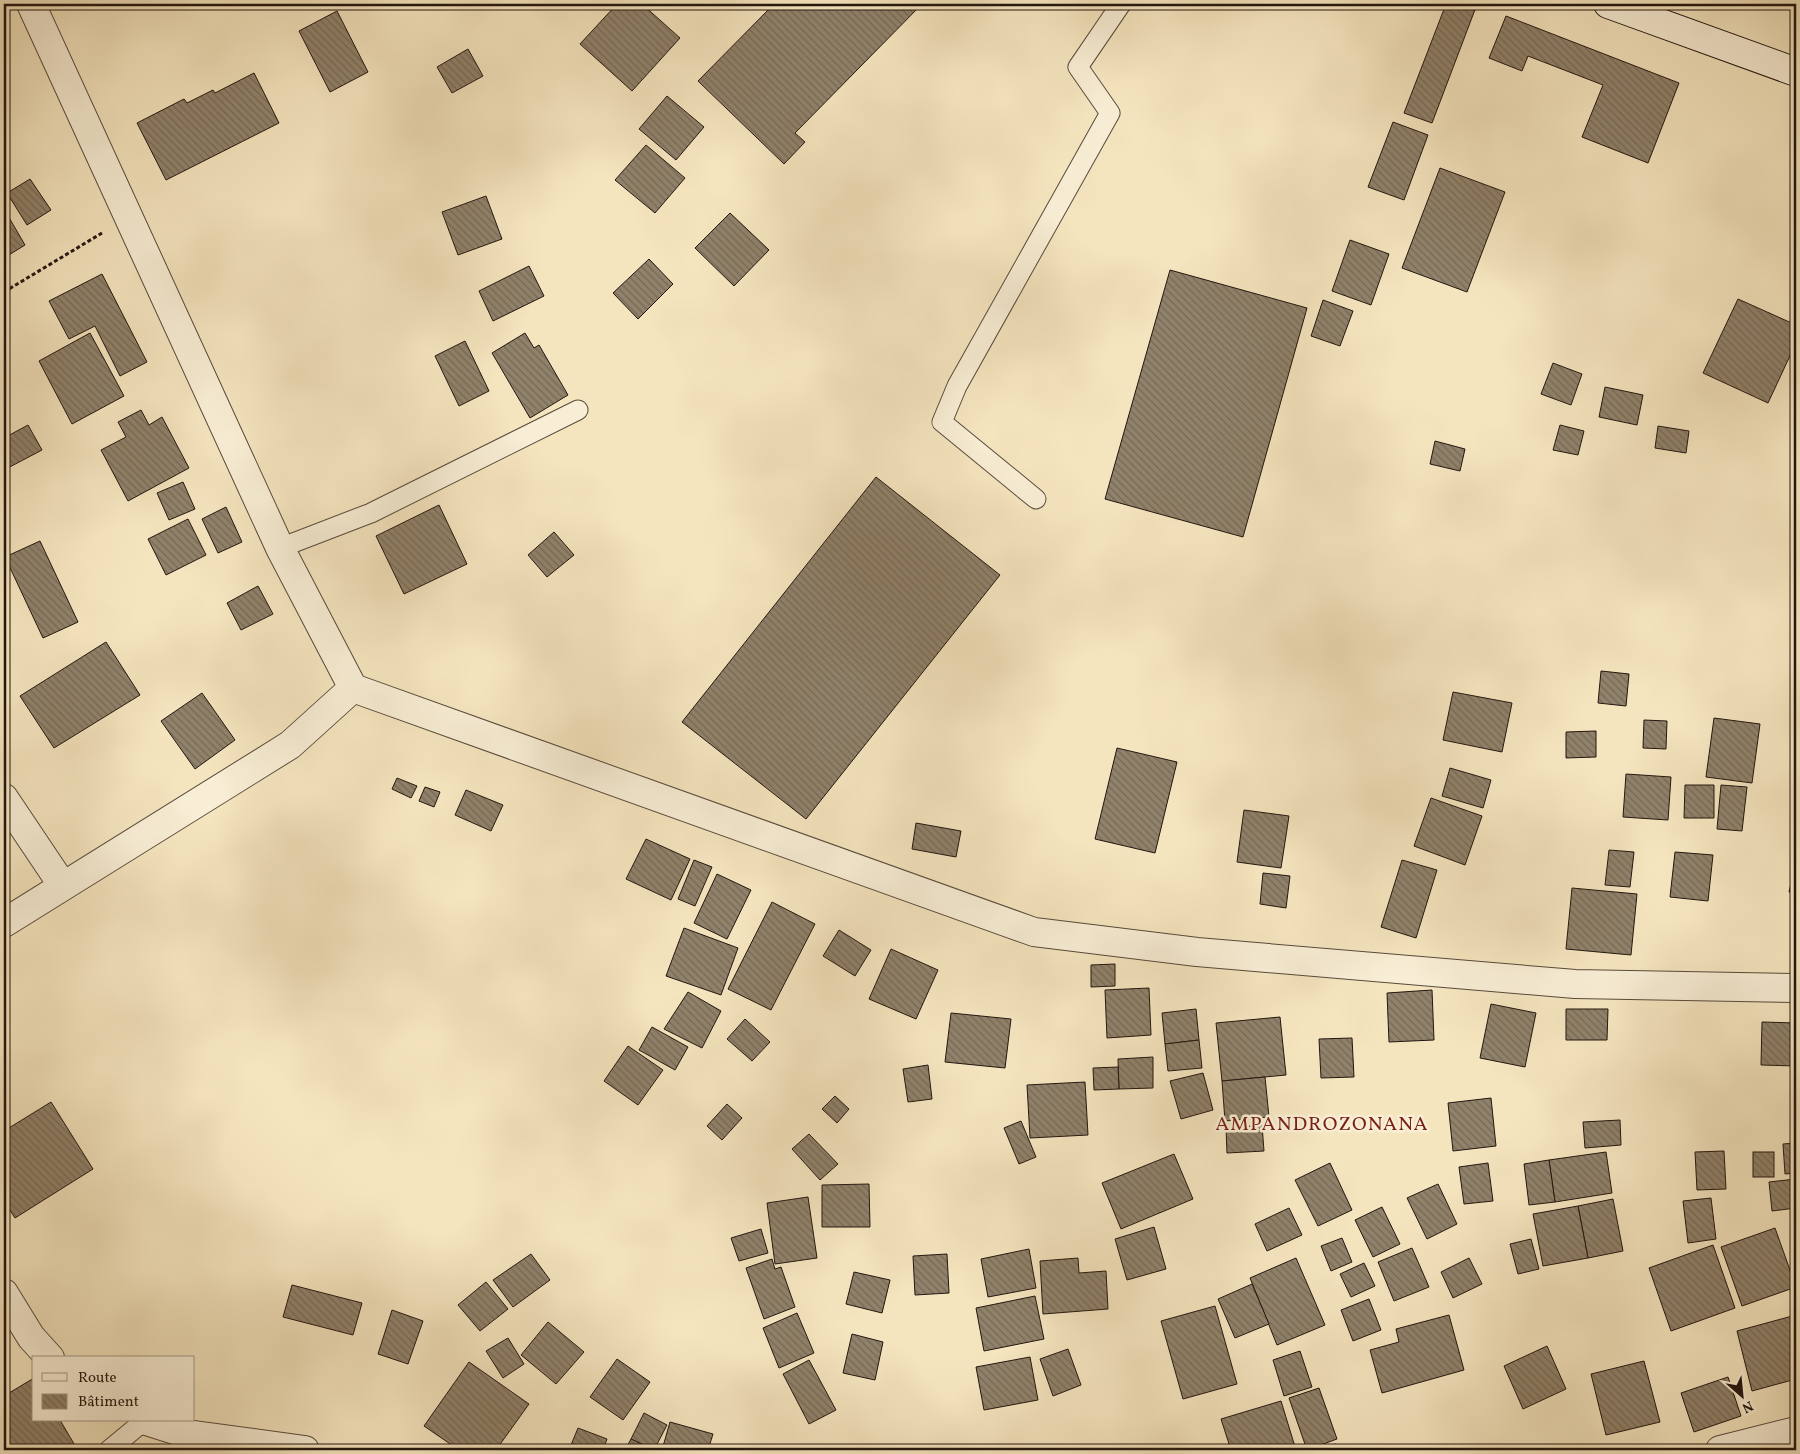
<svg xmlns="http://www.w3.org/2000/svg" width="1800" height="1454" font-family="Vollkorn,serif">
<style>
.building{fill:url(#building-back-hatch);stroke:#22160f}
.lines{fill:none;stroke-linecap:round;stroke-linejoin:round}
.lane-casing{stroke:#574a3b;stroke-width:21}
.street-casing{stroke:#574a3b;stroke-width:30}
.secondary-casing{stroke:#22160f;stroke-width:30}
.path{stroke:#22160f;stroke-width:3;stroke-dasharray:4 2.5;stroke-linecap:butt}
.lane{stroke:#f8eed5;stroke-width:19}
.street{stroke:#f8eed5;stroke-width:28}
.secondary{stroke:#f8eed5;stroke-width:28}
.labels{text-anchor:middle;dominant-baseline:central;stroke-width:5;stroke-linejoin:round;paint-order:stroke}
.neighbourhood-label{font-size:20px;letter-spacing:1px;fill:#7a1f14;stroke:#f8eed5}
</style>
<defs>
<pattern id="building-back-hatch" width="6" height="6" patternUnits="userSpaceOnUse" patternTransform="scale(1.25)"><rect width="6" height="6" fill="#90826b"/><path d="M-1 5l2 2M0 0l6 6M5-1l2 2" fill="none" stroke="#756956"/></pattern>
</defs>
<rect width="100%" height="100%" fill="#f5e5bf"/>
<filter id="stains"><feTurbulence type="fractalNoise" baseFrequency=".004" numOctaves="4"/><feColorMatrix values="0 0 0 0 .2 0 0 0 0 .09 0 0 0 0 .02 0 0 0 .5 -.17"/></filter>
<radialGradient id="worn" r=".72"><stop offset=".6" stop-color="#630" stop-opacity="0"/><stop offset="1" stop-color="#630" stop-opacity=".3"/></radialGradient>
<!-- building -->
<g class="building">
<polygon points="617,4 642,4 680,38 632,91 580,44"/>
<polygon points="774,4 922,4 795,133 805,142 784,164 698,81"/>
<polygon points="1446,4 1468,4 1476,7 1432,123 1404,113"/>
<polygon points="337,11 368,72 330,92 299,31"/>
<polygon points="1506,16 1679,83 1648,163 1582,137 1603,85 1528,56 1522,71 1489,58"/>
<polygon points="468,49 483,76 452,93 437,67"/>
<polygon points="254,73 279,123 166,180 137,123 184,99 187,103 213,90 215,93"/>
<polygon points="667,96 704,127 676,160 639,129"/>
<polygon points="1393,122 1428,135 1404,200 1368,187"/>
<polygon points="646,145 685,178 655,213 615,180"/>
<polygon points="1440,168 1505,192 1467,292 1402,268"/>
<polygon points="30,179 51,210 27,225 7,193"/>
<polygon points="486,196 502,239 458,255 442,212"/>
<polygon points="4,209 25,245 4,258"/>
<polygon points="730,213 769,250 734,286 695,248"/>
<polygon points="1350,240 1389,254 1371,305 1332,291"/>
<polygon points="649,259 673,284 638,319 613,293"/>
<polygon points="529,266 544,296 493,321 479,291"/>
<polygon points="1170,270 1307,308 1243,537 1105,499"/>
<polygon points="102,274 147,362 120,376 95,326 69,339 49,301"/>
<polygon points="1738,299 1796,325 1796,343 1768,403 1703,373"/>
<polygon points="1323,300 1353,311 1340,346 1311,336"/>
<polygon points="90,333 124,396 72,424 39,361"/>
<polygon points="525,333 534,348 539,345 568,395 530,418 492,353"/>
<polygon points="465,341 489,391 459,406 435,356"/>
<polygon points="1553,363 1582,374 1571,405 1541,394"/>
<polygon points="1605,387 1643,395 1637,425 1599,417"/>
<polygon points="141,410 149,425 162,417 189,468 128,501 101,450 126,437 118,422"/>
<polygon points="28,425 42,450 4,470 4,438"/>
<polygon points="1560,425 1584,431 1578,455 1553,450"/>
<polygon points="1658,426 1689,431 1686,453 1655,448"/>
<polygon points="1435,441 1465,449 1460,471 1430,464"/>
<polygon points="876,477 1000,575 806,819 682,722"/>
<polygon points="183,482 195,509 169,520 157,493"/>
<polygon points="439,505 467,564 404,594 376,536"/>
<polygon points="226,507 242,542 218,553 202,519"/>
<polygon points="188,519 206,555 166,575 148,539"/>
<polygon points="554,532 574,555 547,577 528,555"/>
<polygon points="40,541 78,622 43,638 5,557"/>
<polygon points="258,586 273,614 241,630 227,603"/>
<polygon points="106,642 140,695 54,748 20,696"/>
<polygon points="1601,671 1629,674 1626,706 1598,703"/>
<polygon points="1453,692 1512,703 1502,752 1443,740"/>
<polygon points="202,693 235,740 195,769 161,721"/>
<polygon points="1714,718 1760,724 1752,783 1706,777"/>
<polygon points="1644,720 1667,721 1666,749 1643,748"/>
<polygon points="1596,731 1596,757 1566,758 1566,732"/>
<polygon points="1117,748 1177,762 1155,853 1095,839"/>
<polygon points="1450,768 1491,780 1483,808 1442,796"/>
<polygon points="1626,774 1671,777 1668,820 1623,817"/>
<polygon points="397,778 417,786 411,798 392,789"/>
<polygon points="1685,785 1714,785 1714,818 1684,818"/>
<polygon points="1721,785 1747,787 1742,831 1717,829"/>
<polygon points="425,787 440,792 434,807 419,801"/>
<polygon points="466,790 503,805 491,831 455,815"/>
<polygon points="1431,798 1482,816 1465,865 1414,846"/>
<polygon points="1244,810 1289,816 1281,868 1237,862"/>
<polygon points="916,823 961,831 956,857 912,849"/>
<polygon points="646,839 690,859 671,900 626,879"/>
<polygon points="1609,850 1634,852 1630,887 1605,885"/>
<polygon points="1675,852 1713,855 1708,901 1670,897"/>
<polygon points="694,860 712,867 695,906 678,899"/>
<polygon points="1402,860 1437,870 1416,938 1381,927"/>
<polygon points="1796,861 1796,894 1789,892"/>
<polygon points="1263,873 1290,876 1286,908 1260,904"/>
<polygon points="717,874 751,890 727,939 694,923"/>
<polygon points="1572,888 1637,894 1631,955 1566,949"/>
<polygon points="772,902 815,924 771,1010 728,989"/>
<polygon points="684,928 738,948 721,995 666,976"/>
<polygon points="839,930 871,950 855,976 823,956"/>
<polygon points="891,949 938,970 916,1019 869,999"/>
<polygon points="1115,964 1115,986 1091,987 1091,965"/>
<polygon points="1149,988 1151,1035 1107,1038 1105,990"/>
<polygon points="1432,990 1434,1040 1389,1042 1387,993"/>
<polygon points="688,992 721,1011 702,1048 664,1029"/>
<polygon points="1491,1004 1536,1013 1525,1067 1480,1058"/>
<polygon points="1196,1009 1199,1040 1165,1044 1162,1013"/>
<polygon points="1566,1009 1608,1009 1607,1040 1566,1040"/>
<polygon points="951,1013 1011,1019 1005,1068 945,1062"/>
<polygon points="1280,1017 1286,1075 1222,1081 1216,1023"/>
<polygon points="745,1019 770,1042 752,1061 727,1039"/>
<polygon points="1762,1022 1796,1023 1796,1066 1761,1065"/>
<polygon points="652,1027 688,1047 675,1070 639,1050"/>
<polygon points="1352,1038 1354,1077 1321,1078 1319,1039"/>
<polygon points="1199,1040 1202,1068 1168,1071 1165,1044"/>
<polygon points="628,1046 663,1070 638,1105 604,1081"/>
<polygon points="1153,1057 1153,1088 1119,1089 1118,1059"/>
<polygon points="928,1065 932,1099 908,1102 903,1069"/>
<polygon points="1118,1067 1119,1089 1094,1090 1093,1068"/>
<polygon points="1203,1073 1213,1110 1181,1119 1170,1081"/>
<polygon points="1265,1077 1269,1117 1225,1121 1222,1081"/>
<polygon points="1085,1082 1088,1135 1030,1138 1027,1085"/>
<polygon points="835,1096 849,1109 837,1123 822,1109"/>
<polygon points="1491,1098 1496,1146 1453,1151 1448,1103"/>
<polygon points="51,1102 93,1169 15,1218 4,1201 4,1131"/>
<polygon points="727,1104 742,1118 722,1140 707,1126"/>
<polygon points="1620,1120 1621,1145 1585,1148 1583,1122"/>
<polygon points="1021,1121 1036,1157 1019,1164 1004,1128"/>
<polygon points="1262,1125 1264,1151 1227,1153 1226,1128"/>
<polygon points="809,1134 838,1164 820,1180 792,1149"/>
<polygon points="1796,1143 1796,1173 1785,1174 1783,1144"/>
<polygon points="1724,1151 1726,1189 1697,1190 1695,1152"/>
<polygon points="1606,1152 1612,1193 1555,1202 1549,1160"/>
<rect x="1753" y="1152" width="21" height="25"/>
<polygon points="1174,1154 1193,1199 1121,1229 1102,1183"/>
<polygon points="1549,1160 1555,1202 1529,1205 1524,1164"/>
<polygon points="1330,1163 1352,1210 1318,1226 1295,1180"/>
<polygon points="1488,1163 1493,1201 1464,1204 1459,1167"/>
<polygon points="1796,1179 1796,1208 1772,1211 1769,1182"/>
<polygon points="869,1184 870,1227 822,1227 822,1185"/>
<polygon points="1438,1184 1457,1224 1427,1239 1407,1198"/>
<polygon points="808,1197 817,1258 775,1264 767,1203"/>
<polygon points="1711,1198 1716,1239 1688,1243 1683,1201"/>
<polygon points="1613,1199 1623,1251 1588,1258 1578,1206"/>
<polygon points="1578,1206 1588,1258 1543,1266 1533,1214"/>
<polygon points="1382,1207 1400,1244 1373,1257 1355,1220"/>
<polygon points="1289,1208 1302,1235 1267,1251 1255,1224"/>
<polygon points="1154,1227 1166,1269 1127,1280 1115,1239"/>
<polygon points="1775,1228 1796,1287 1742,1306 1721,1247"/>
<polygon points="761,1229 768,1253 739,1261 731,1238"/>
<polygon points="1796,1232 1796,1265 1792,1233"/>
<polygon points="1342,1238 1352,1262 1331,1271 1321,1246"/>
<polygon points="1531,1239 1539,1269 1518,1274 1510,1244"/>
<polygon points="1713,1245 1735,1308 1671,1331 1649,1268"/>
<polygon points="1412,1248 1429,1287 1394,1301 1378,1262"/>
<polygon points="1029,1249 1036,1288 988,1297 981,1259"/>
<polygon points="531,1254 550,1280 513,1307 493,1280"/>
<polygon points="947,1254 949,1293 915,1295 913,1256"/>
<polygon points="1078,1258 1079,1273 1106,1271 1108,1309 1043,1314 1040,1261"/>
<polygon points="1296,1258 1325,1325 1277,1345 1250,1278"/>
<polygon points="1469,1258 1482,1284 1453,1298 1441,1272"/>
<polygon points="772,1259 775,1269 781,1267 795,1307 764,1319 746,1268"/>
<polygon points="1364,1263 1375,1286 1351,1297 1340,1274"/>
<polygon points="854,1272 890,1280 882,1313 846,1304"/>
<polygon points="486,1282 508,1309 480,1331 458,1305"/>
<polygon points="1252,1284 1269,1324 1235,1338 1218,1299"/>
<polygon points="292,1285 362,1303 353,1335 283,1317"/>
<polygon points="1035,1296 1044,1339 984,1351 976,1308"/>
<polygon points="1369,1299 1381,1330 1353,1341 1341,1310"/>
<polygon points="1215,1306 1237,1384 1183,1399 1161,1321"/>
<polygon points="392,1310 423,1321 408,1364 378,1354"/>
<polygon points="797,1313 814,1353 779,1368 763,1328"/>
<polygon points="1449,1315 1464,1370 1382,1393 1370,1350 1399,1342 1396,1329"/>
<polygon points="1796,1315 1796,1379 1752,1391 1737,1331"/>
<polygon points="548,1322 584,1352 556,1384 521,1355"/>
<polygon points="852,1334 883,1342 875,1380 843,1373"/>
<polygon points="508,1338 524,1364 503,1378 486,1351"/>
<polygon points="1547,1346 1566,1389 1523,1409 1504,1366"/>
<polygon points="1068,1349 1081,1385 1053,1396 1040,1359"/>
<polygon points="1300,1351 1312,1387 1284,1396 1273,1360"/>
<polygon points="1030,1357 1038,1400 984,1410 976,1367"/>
<polygon points="617,1359 650,1382 623,1420 590,1397"/>
<polygon points="809,1360 836,1410 809,1424 783,1374"/>
<polygon points="1644,1361 1660,1422 1606,1435 1591,1374"/>
<polygon points="469,1362 529,1404 496,1450 459,1450 424,1426"/>
<polygon points="1728,1377 1741,1416 1694,1432 1681,1393"/>
<polygon points="34,1378 34,1420 60,1420 77,1449 74,1450 4,1450 4,1396"/>
<polygon points="1319,1388 1337,1439 1307,1450 1289,1398"/>
<polygon points="1281,1401 1296,1450 1231,1450 1221,1419"/>
<polygon points="644,1413 667,1425 654,1450 631,1439"/>
<polygon points="670,1422 713,1434 708,1450 662,1450"/>
<polygon points="578,1428 607,1439 603,1450 569,1450"/>
<polygon points="631,1439 654,1450 625,1450"/>
<polygon points="1336,1444 1338,1450 1308,1450"/>
</g>
<g class="lines">
<!-- lane casing -->
<g class="lane-casing">
<g id="lane">
<polyline points="1036,499 942,422 957,386 1110,113 1078,67 1121,4"/>
<polyline points="280,548 371,513 578,410"/>
<polyline points="109,1450 144,1421"/>
</g>
</g>
<!-- street casing -->
<g class="street-casing">
<g id="street">
<polyline points="31,4 280,548 353,688 1034,932 1197,952 1575,984 1796,988"/>
<polyline points="4,798 63,886"/>
<polyline points="4,923 290,745 353,688"/>
<polyline points="4,1293 31,1337 50,1358"/>
<polyline points="143,1420 187,1434 305,1450"/>
<polyline points="1720,1450 1796,1431"/>
</g>
</g>
<!-- secondary casing -->
<g class="secondary-casing">
<polyline id="secondary" points="1608,4 1796,72"/>
</g>
<!-- path -->
<polyline class="path" points="4,292 102,233"/>
<!-- lane -->
<use href="#lane" class="lane"/>
<!-- street -->
<use href="#street" class="street"/>
<!-- secondary -->
<use href="#secondary" class="secondary"/>
</g>
<g class="labels">
<!-- neighbourhood labels -->
<g class="neighbourhood-label">
<text x="1322" y="1125">AMPANDROZONANA</text>
</g>
</g>
<!-- margin -->
<rect width="1800" height="1454" fill="none" stroke="#f5e5bf" stroke-width="20"/>
<rect x="5" y="5" width="1790" height="1444" fill="none" stroke="#22160f" stroke-width="2.5"/>
<rect x="10" y="10" width="1780" height="1434" fill="none" stroke="#22160f"/>
<!-- legend -->
<rect x="32" y="1356" width="162" height="65" fill="#f8eed5" stroke="#a29886"/>
<rect x="42" y="1373" width="25" height="8" fill="#f8eed5" stroke="#a29886"/>
<text x="78" y="1382" font-size="15" fill="#22160f">Route</text>
<rect x="42" y="1394" width="25" height="15" fill="url(#building-back-hatch)" stroke="#a29886"/>
<text x="78" y="1406" font-size="15" fill="#22160f">Bâtiment</text>
<!-- north arrow -->
<g transform="translate(1742 1396) rotate(153)" stroke="#f8eed5" stroke-width="4" paint-order="stroke">
<path d="M0-4L9 19L0 12L-9 19Z" fill="#22160f"/>
<text y="-8" font-size="14" font-weight="bold" text-anchor="middle" fill="#22160f">N</text>
</g>
<rect width="100%" height="100%" filter="url(#stains)"/>
<rect width="100%" height="100%" fill="url(#worn)"/>
</svg>
